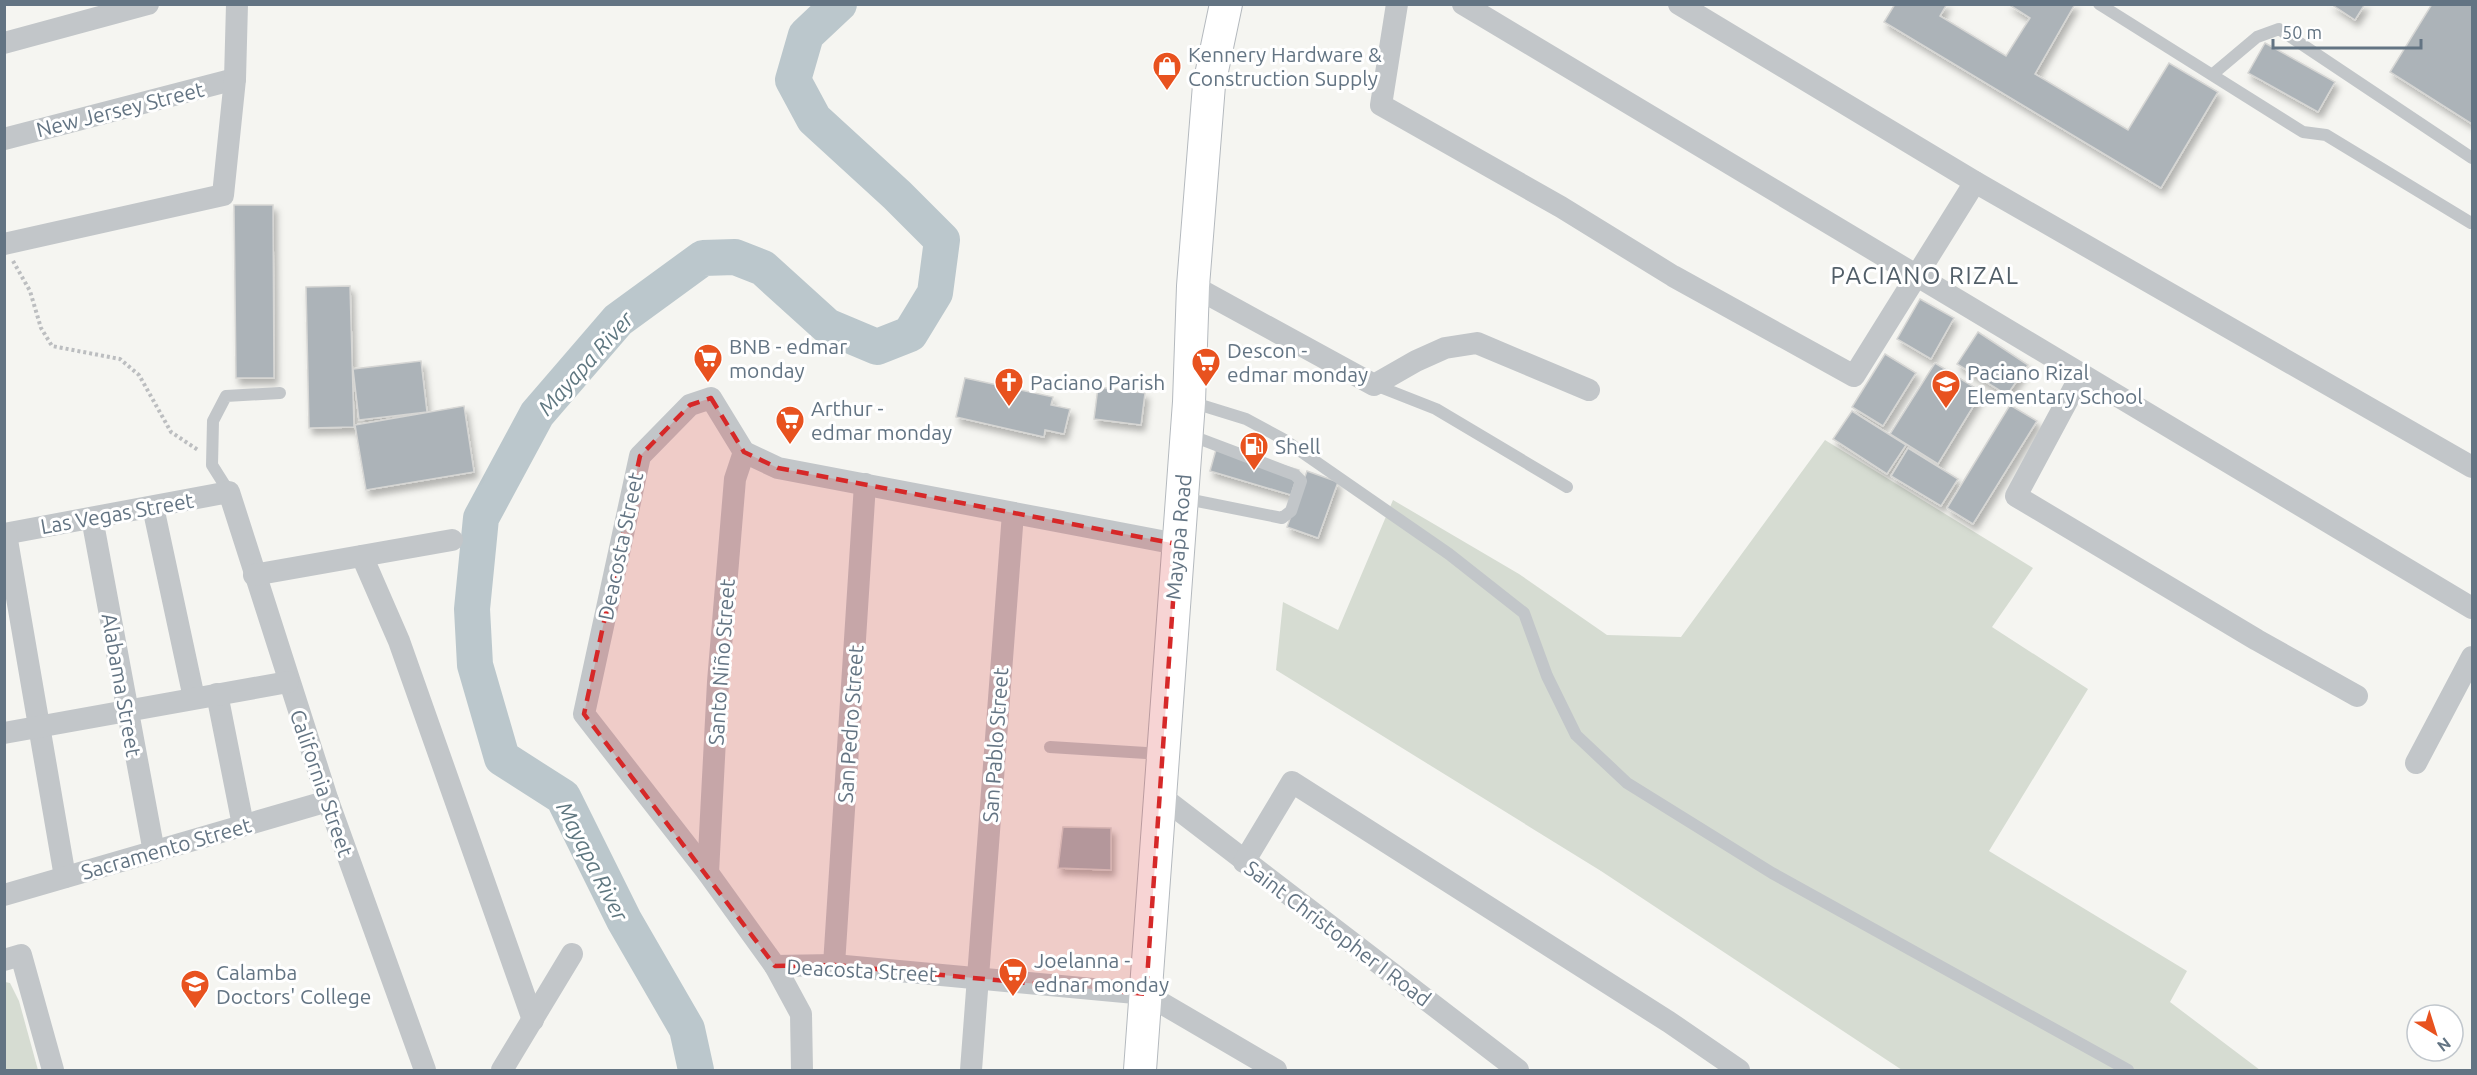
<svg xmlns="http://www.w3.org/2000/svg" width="2477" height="1075" font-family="Ubuntu,sans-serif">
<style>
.green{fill:#d6dcd2}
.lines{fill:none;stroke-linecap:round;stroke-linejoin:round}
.river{stroke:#bbc7cc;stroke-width:36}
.building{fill:#acb3b8;stroke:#d6d6d4;stroke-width:1.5;filter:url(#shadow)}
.secondary-casing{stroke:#b4b9be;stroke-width:34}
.path{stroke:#bcbec0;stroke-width:4;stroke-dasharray:3 3;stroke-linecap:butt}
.service{stroke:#c2c6c9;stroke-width:12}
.minor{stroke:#c2c6c9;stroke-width:22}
.secondary{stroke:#fff;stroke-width:32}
.marked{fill:#d62828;fill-opacity:0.2;stroke:#d62828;stroke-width:4.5;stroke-dasharray:12 8;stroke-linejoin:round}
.labels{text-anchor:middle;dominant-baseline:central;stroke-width:6;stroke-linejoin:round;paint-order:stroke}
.poi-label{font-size:21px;fill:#637483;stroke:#fff;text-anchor:start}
.street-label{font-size:21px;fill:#637483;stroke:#fff}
.water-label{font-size:22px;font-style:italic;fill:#5f7780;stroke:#fff}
.quarter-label{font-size:24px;letter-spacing:1.5px;fill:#515e68;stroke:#fff}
</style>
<defs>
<filter id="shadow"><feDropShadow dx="3.5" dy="6" stdDeviation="3" flood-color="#0004"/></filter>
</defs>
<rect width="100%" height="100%" fill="#f5f5f1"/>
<!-- green -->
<g class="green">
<polygon points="1825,440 2033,568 1992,627 2088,689 1989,851 2187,971 2170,1002 2260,1070 1902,1070 1601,871 1276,670 1283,602 1338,630 1393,500 1519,574 1607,635 1681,637"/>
<polygon points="5,982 10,983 19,1001 38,1070 5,1070"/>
</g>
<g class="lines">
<!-- river -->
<polyline class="river" points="696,1070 687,1029 624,920 563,797 502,758 475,665 472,609 481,518 537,414 618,320 703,258 735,257 763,268 827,326 877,347 910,334 935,293 942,240 897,195 814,119 793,80 806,35 839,4"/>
</g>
<!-- building -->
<g class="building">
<polygon points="1895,4 1947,4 1940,16 2006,56 2030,18 2008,4 2075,4 2035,74 2128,130 2169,63 2218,92 2161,188 1884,22"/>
<polygon points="2331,4 2365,4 2355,20"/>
<polygon points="2432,4 2472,4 2472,124 2390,72"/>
<polygon points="2265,43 2335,82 2318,112 2248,73"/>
<polygon points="234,205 273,205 274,378 236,378"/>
<polygon points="350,286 354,427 309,428 306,287"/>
<polygon points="1920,299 1954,318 1931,359 1897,339"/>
<polygon points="1978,332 2028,365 2007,395 1957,364"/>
<polygon points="1885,354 1916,373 1883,426 1852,407"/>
<polygon points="421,361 427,412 359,420 353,369"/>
<polygon points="1935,363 1982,392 1938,464 1890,434"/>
<polygon points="965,378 1053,397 1051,405 1070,409 1064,434 1045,430 1044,437 956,417"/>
<polygon points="1098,387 1145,393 1141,425 1094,419"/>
<polygon points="2010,405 2037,421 1973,524 1947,508"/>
<polygon points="464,406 474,472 366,490 355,425"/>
<polygon points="1852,411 1906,445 1887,474 1833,439"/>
<polygon points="1217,446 1299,470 1291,495 1210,471"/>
<polygon points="1908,448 1958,479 1941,506 1891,476"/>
<polygon points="1307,471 1338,482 1318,538 1287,527"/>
<polygon points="1063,827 1111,828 1111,870 1058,868"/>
</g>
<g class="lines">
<!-- secondary casing -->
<g class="secondary-casing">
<polyline id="secondary" points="1140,1070 1189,402 1193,286 1209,85 1226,4"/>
</g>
<!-- path -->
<polyline class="path" points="13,261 30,291 41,328 52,346 120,359 139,375 171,432 198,450"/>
<!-- service -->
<g class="service">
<polyline points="2099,4 2303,132 2326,135 2471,223"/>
<polyline points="2213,74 2257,37 2279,29 2472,158"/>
<polyline points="1375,385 1436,409 1567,487"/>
<polyline points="1191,402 1246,419 1283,439 1449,554 1524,613 1547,676 1576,735 1627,783 1772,873 2128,1070"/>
<polyline points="229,492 212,465 213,421 226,396 280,393"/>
<polyline points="1182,498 1282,518 1291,511 1301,481 1295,475 1187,434"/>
<polyline points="1050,747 1162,754"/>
</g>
<!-- minor -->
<g class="minor">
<polyline points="1397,4 1381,105 1561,207 1673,276 1854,376 1975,182"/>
<polyline points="1463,4 2472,608"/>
<polyline points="1679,4 1975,182 2472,467"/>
<polyline points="4,43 148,4"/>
<polyline points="4,139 235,79"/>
<polyline points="4,244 223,195 235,79 237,4"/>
<polyline points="1193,286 1374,385 1416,361 1445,348 1477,343 1589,390"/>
<polyline points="2081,375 2016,496 2257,640 2357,696"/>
<polyline points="153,507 194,698"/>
<polyline points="92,518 154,852"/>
<polyline points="4,534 229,492 328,801 425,1070"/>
<polyline points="6,534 65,877"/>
<polyline points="1177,544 778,468 744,452 711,398 690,405 640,456 584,714 708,873 775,966 834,965 1146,994 1276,1070"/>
<polyline points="362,556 399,641 533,1020"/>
<polyline points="254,575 452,540"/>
<polyline points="217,694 243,825"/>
<polyline points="4,733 288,682"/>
<polyline points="2416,763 2472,657"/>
<polyline points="1158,794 1518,1070"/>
<polyline points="1244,862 1292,782 1669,1022 1739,1070"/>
<polyline points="708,873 718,682 735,479 744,452"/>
<polyline points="4,895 328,801"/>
<polyline points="4,960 21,955 53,1070"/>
<polyline points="834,965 865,484"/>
<polyline points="775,966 801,1014 802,1070"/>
<polyline points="502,1070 572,954"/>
<polyline points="971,1070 1013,513"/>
</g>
<!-- secondary -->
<use href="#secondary" class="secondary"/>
</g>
<!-- marked area -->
<path class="marked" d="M711,398L744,452L778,468L1177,544L1146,994L834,965L775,966L584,714L640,456L690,405Z"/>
<!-- icons -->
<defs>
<g id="shop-pin" transform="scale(1.5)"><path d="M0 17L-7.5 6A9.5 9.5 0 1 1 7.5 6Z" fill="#e8521f" stroke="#fff"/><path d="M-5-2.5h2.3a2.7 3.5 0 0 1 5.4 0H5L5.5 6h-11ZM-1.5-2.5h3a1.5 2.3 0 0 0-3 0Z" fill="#fff"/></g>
<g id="supermarket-pin" transform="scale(1.5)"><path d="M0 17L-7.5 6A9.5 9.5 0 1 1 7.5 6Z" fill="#e8521f" stroke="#fff"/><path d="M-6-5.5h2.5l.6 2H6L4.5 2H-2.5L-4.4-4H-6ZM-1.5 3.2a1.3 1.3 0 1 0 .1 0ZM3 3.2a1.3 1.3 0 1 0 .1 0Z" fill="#fff"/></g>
<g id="church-pin" transform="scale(1.5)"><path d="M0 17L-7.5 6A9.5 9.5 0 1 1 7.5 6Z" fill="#e8521f" stroke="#fff"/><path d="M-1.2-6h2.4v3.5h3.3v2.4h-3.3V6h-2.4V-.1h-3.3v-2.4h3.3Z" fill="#fff"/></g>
<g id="school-pin" transform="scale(1.5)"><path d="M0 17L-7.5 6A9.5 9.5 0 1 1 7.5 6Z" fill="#e8521f" stroke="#fff"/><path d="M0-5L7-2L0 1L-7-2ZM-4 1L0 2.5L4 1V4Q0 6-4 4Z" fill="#fff"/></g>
<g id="fuel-pin" transform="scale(1.5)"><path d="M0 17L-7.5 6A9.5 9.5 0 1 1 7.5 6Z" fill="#e8521f" stroke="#fff"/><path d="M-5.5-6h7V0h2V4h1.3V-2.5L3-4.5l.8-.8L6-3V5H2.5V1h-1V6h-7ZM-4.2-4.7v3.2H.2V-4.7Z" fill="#fff"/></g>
<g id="university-pin" transform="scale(1.5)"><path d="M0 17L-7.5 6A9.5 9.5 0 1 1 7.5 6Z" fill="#e8521f" stroke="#fff"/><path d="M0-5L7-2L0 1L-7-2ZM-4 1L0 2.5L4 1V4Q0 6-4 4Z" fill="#fff"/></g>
</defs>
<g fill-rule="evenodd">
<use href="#shop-pin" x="1167" y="66"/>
<use href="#supermarket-pin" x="708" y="358"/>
<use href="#supermarket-pin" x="1206" y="362"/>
<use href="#church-pin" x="1009" y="382"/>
<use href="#school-pin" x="1946" y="384"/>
<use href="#supermarket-pin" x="790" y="420"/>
<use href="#fuel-pin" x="1254" y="446"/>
<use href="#supermarket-pin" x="1013" y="972"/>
<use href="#university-pin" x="195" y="984"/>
</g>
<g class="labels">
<!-- poi labels -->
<g class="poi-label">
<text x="1188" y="54">Kennery Hardware &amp;<tspan x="1188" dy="24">Construction Supply</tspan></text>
<text x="729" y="346">BNB - edmar<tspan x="729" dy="24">monday</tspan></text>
<text x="1227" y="350">Descon -<tspan x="1227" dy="24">edmar monday</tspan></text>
<text x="1967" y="372">Paciano Rizal<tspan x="1967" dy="24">Elementary School</tspan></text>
<text x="1030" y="382">Paciano Parish</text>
<text x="811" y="408">Arthur -<tspan x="811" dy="24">edmar monday</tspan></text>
<text x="1275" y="446">Shell</text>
<text x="1034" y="960">Joelanna -<tspan x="1034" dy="24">ednar monday</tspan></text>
<text x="216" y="972">Calamba<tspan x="216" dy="24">Doctors' College</tspan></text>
</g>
<!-- street labels -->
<g class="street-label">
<text transform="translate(120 109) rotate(-14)">New Jersey Street</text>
<text transform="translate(117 513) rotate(-10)">Las Vegas Street</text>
<text transform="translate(1178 537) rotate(-85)">Mayapa Road</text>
<text transform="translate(620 546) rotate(-78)">Deacosta Street</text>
<text transform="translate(721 662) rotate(-86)">Santo Niño Street</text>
<text transform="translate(122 685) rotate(80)">Alabama Street</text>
<text transform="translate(850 724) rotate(-86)">San Pedro Street</text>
<text transform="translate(995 745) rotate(-86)">San Pablo Street</text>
<text transform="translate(322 783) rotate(71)">California Street</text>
<text transform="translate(166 848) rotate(-16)">Sacramento Street</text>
<text transform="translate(1338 933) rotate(37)">Saint Christopher I Road</text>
<text transform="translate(862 970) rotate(3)">Deacosta Street</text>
</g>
<!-- water labels -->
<g class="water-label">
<text transform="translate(585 363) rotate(-48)">Mayapa River</text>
<text transform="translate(593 861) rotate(63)">Mayapa River</text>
</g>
<!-- quarter labels -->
<g class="quarter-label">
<text x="1925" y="275">PACIANO RIZAL</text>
</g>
</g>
<!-- border -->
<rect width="2477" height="1075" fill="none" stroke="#637483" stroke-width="12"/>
<!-- north arrow -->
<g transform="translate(2435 1033) rotate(142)"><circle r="28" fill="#ffffff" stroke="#c1c7cd" stroke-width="1.5"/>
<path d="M0-4.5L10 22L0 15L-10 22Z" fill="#e8521f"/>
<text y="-9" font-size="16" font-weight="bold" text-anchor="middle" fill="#637483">N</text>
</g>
<!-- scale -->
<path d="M2273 39v9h148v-9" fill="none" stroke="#637483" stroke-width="3"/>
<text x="2282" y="39" font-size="18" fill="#637483" stroke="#ffffff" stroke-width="4.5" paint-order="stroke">50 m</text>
</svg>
